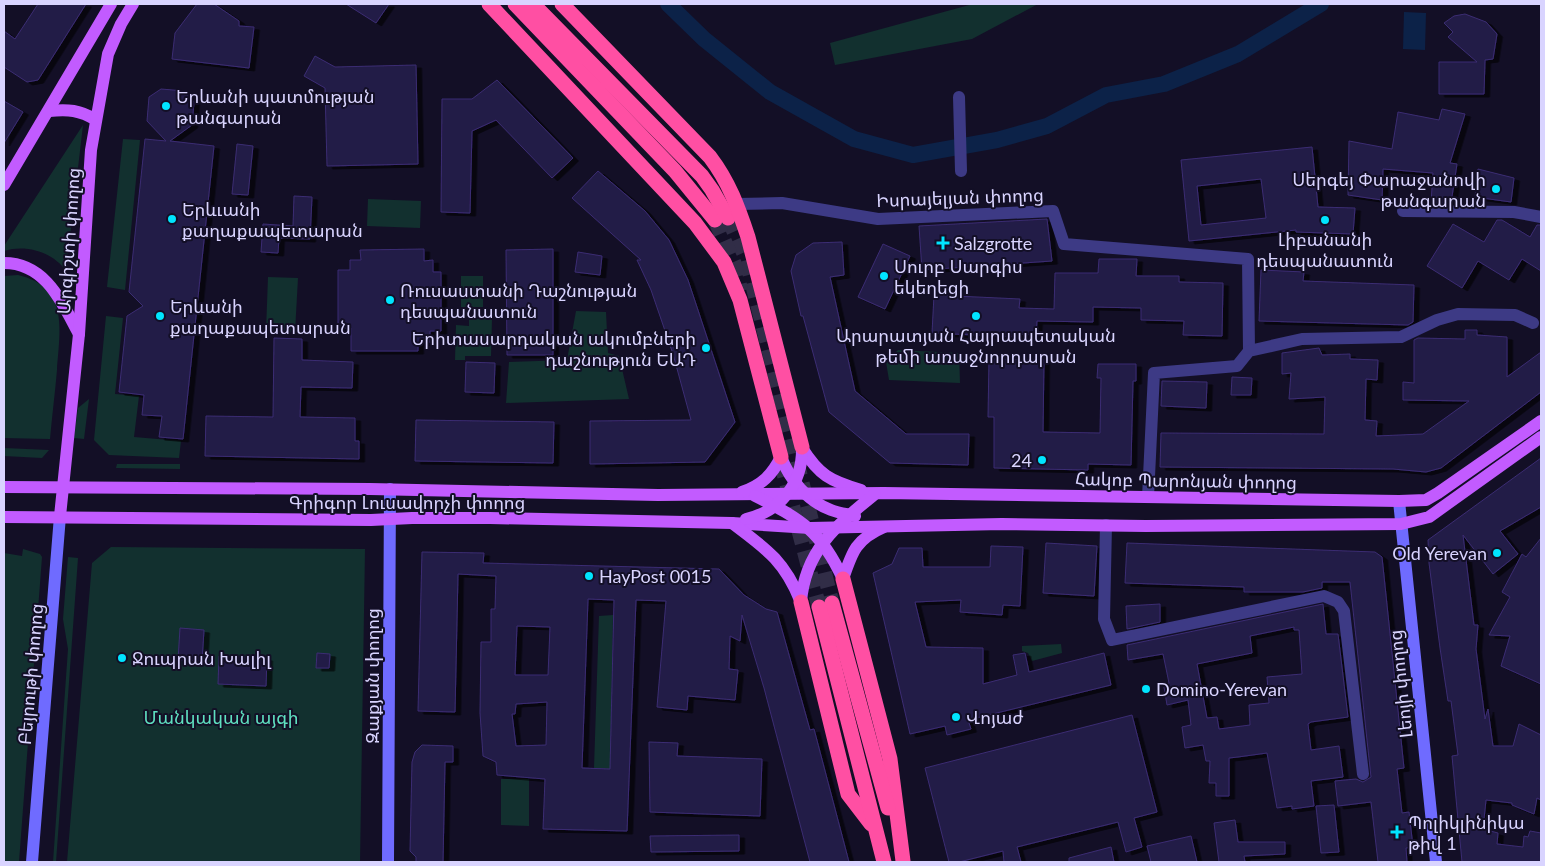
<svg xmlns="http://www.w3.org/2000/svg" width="1545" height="866" font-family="Lato,'Noto Sans Armenian',sans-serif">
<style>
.green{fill:#12302f}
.water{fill:#0c2248}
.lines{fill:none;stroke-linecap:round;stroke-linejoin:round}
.canal{stroke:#0c2248;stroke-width:16}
.building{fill:#241b47;stroke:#3b2d73;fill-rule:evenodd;filter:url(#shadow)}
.highway-tunnel{stroke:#312d47;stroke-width:15;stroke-dasharray:15 8;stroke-linecap:butt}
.street{stroke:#3d3a85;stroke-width:12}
.secondary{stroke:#6f6bff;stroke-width:12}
.primary{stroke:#c25bff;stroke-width:12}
.highway{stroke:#ff4fa3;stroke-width:15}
.poi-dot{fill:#00e5ff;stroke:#130f26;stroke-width:2}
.labels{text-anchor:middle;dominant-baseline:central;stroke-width:4;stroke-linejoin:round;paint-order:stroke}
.poi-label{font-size:18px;fill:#d9d4ff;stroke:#130f26;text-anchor:start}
.street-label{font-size:18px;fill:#d9d4ff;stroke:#130f26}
.park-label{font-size:18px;fill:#5fe0c0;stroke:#130f26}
</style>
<defs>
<filter id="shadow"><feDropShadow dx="5.5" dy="3" stdDeviation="0" flood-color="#0009"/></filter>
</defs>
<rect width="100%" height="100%" fill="#130f26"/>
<!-- green -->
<g class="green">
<polygon points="973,4 1038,4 972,39 835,65 830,43"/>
<path d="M83,125L66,271C53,252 26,244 4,251V246Z"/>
<polygon points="123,139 140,140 125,290 107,287"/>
<polygon points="368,199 421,201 420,228 367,226"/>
<path d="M18,275C69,287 60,329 57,370C55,393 52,416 50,439L4,438V276Z"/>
<rect x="461" y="276" width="22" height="31"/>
<polygon points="268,277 298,278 295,332 266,331"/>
<polygon points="576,311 606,312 608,353 619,356 629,399 506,403 509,362 567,360"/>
<polygon points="106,316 123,318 115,394 139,396 134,437 181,441 179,458 109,455 94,440"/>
<polygon points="469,319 492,319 491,356 465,356 465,360 455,360 456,325 469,326"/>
<polygon points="898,350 959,353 960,383 889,380 886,362"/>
<polygon points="89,399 84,439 74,438 78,408"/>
<polygon points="4,448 49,450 42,458 4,456"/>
<polygon points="117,464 180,464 180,469 116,468"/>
<polygon points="111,547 365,549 360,862 67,862 92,563"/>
<polygon points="23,549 40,554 42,557 19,862 4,862 4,553 22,556"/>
<polygon points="68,557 78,558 56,862 53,862 68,649 63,619"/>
<polygon points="613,615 610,769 594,768 599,616"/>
<polygon points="1061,644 1062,653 1032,661 1028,653 1022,651 1022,646"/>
<polygon points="501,779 529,779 529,826 501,825"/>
</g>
<!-- water -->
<polygon class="water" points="1404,12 1426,13 1425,50 1403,49"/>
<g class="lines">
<!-- canal -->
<polyline class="canal" points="668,4 704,39 770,92 854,139 913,155 997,140 1047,126 1106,95 1164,84 1238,54 1321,4"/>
</g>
<!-- building -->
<g class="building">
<polygon points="38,4 86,4 38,80 27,82 4,67 4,31 15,39"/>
<polygon points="197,4 214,4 239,21 239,26 254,27 249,68 172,59 175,33"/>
<polygon points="346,4 389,4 376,23"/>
<polygon points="1465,14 1486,22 1497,34 1493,59 1485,60 1484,94 1439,94 1439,62 1477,62 1448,37 1453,32 1444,23 1454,16"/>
<polygon points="315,56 335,67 416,65 418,164 327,166 325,88 304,76"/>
<polygon points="497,80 573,158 552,178 496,120 472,131 470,213 441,212 442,99 472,99"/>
<polygon points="161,89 185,91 194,102 192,125 170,141 214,146 183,439 159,437 162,416 142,415 144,395 119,392 127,316 143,306 129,292 145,139 166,141 147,121 149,97"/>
<polygon points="4,101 23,112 4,143"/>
<polygon points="1442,109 1465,114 1450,163 1457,164 1451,203 1431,203 1433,173 1383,169 1382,200 1348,195 1349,141 1392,149 1398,112 1439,120"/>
<polygon points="237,144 253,146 248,195 232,194"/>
<path d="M1312,147L1318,207L1355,208L1353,234L1296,232V230L1189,241L1181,160ZM1261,179L1266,218L1201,225L1197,186Z"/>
<polygon points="1478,169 1514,178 1511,202 1475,197"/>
<polygon points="598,171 645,211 669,240 688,280 735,422 705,462 590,464 590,421 691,420 673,354 651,290 637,260 641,260 572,198"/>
<polygon points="294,196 312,197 310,239 279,238 278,253 261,252 263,224 293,226"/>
<polygon points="1047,219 1052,261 922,270 919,226"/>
<polygon points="1497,220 1502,220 1530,237 1537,225 1541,225 1541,271 1522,259 1509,280 1478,261 1462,288 1427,266 1453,224 1484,242"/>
<polygon points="842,242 844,275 830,277 855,391 906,434 969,434 968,465 890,463 829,412 803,316 801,316 791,271 796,255 813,243"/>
<polygon points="883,244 910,256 885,309 858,297"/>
<polygon points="424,249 424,261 433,260 433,272 441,272 441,331 430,331 430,342 418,343 418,351 351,351 351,328 338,328 338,270 350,270 350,260 361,260 360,250"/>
<polygon points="553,249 553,355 507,355 506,250"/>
<polygon points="578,252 602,256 600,275 575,272"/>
<polygon points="1099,259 1137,259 1136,276 1179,276 1179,282 1223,283 1222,336 1183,335 1184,321 1141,320 1141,308 1093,307 1093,322 1037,321 1036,335 1018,334 1018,337 932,333 934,295 1020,299 1019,308 1054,309 1055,273 1098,273"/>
<polygon points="1261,270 1304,272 1303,281 1414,285 1413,322 1408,325 1259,321"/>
<polygon points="1465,330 1477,330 1477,335 1507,337 1507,377 1541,352 1541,392 1441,468 1426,472 1393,469 1160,467 1161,433 1324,434 1325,397 1289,399 1291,373 1282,374 1282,353 1319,348 1322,355 1350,354 1350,359 1378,360 1377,380 1366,379 1365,420 1377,421 1376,436 1423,434 1469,401 1403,400 1403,382 1414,383 1414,340 1418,338 1465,339"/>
<polygon points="274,338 302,339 302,360 353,362 352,388 301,387 300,417 355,418 355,441 359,441 359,459 205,456 206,416 273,417"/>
<polygon points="989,359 1044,360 1043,432 1100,433 1101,378 1097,378 1098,364 1136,364 1136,381 1133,381 1131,465 1088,464 1088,470 994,468 994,417 988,417"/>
<polygon points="466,362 495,363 494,393 465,392"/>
<polygon points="1232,377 1252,378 1251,395 1231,395"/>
<polygon points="1162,381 1207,382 1206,408 1161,406"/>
<polygon points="416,420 554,422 553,463 415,461"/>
<polygon points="1541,458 1541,507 1500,531 1518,554 1493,574 1463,535 1474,625 1478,625 1476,649 1485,719 1488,709 1493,746 1513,746 1519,724 1541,735 1541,800 1537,798 1534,814 1512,805 1512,803 1486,800 1483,829 1498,833 1497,844 1523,847 1524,836 1528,837 1530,831 1541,833 1541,862 1462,862 1452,756 1458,755 1451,701 1448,701 1440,648 1429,563 1428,540"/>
<polygon points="1541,538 1541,684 1501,666 1510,636 1489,635 1510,597 1502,592 1522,554 1526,557"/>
<polygon points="1046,543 1097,546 1094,596 1043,593"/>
<polygon points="1127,543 1375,552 1382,557 1404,768 1397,769 1402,813 1409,812 1413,847 1406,848 1407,862 1378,862 1371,802 1338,806 1335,781 1356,779 1363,782 1371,777 1350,582 1322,582 1322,588 1303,592 1244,592 1244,587 1125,583"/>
<polygon points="991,546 1023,547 1020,606 1003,605 1002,615 960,612 961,600 915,602 926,647 983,648 983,684 1017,675 1013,655 1025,653 1029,672 1104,653 1111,685 968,720 971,729 947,735 945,726 910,734 873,573 892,564 899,548 922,548 923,567 990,567"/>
<path d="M422,552L484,553L483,563L719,569L744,595L766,609L777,612L810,730L814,729L849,862H810L764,688L742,615L740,641L730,636L729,669L738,670L735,700L688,696L687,710L657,707L666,601L636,600L627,831L543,829L545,779L497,775L496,762L483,756L480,713L481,642H491V609H495L496,576L458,574L455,712L418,711ZM588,599L614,600L610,769L582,768ZM517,626L550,627L548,675H515ZM547,702L546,745L516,746L512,714H515L516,704Z"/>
<polygon points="1160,604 1160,622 1127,629 1126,606"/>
<path d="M1323,604L1326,634H1338L1348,717L1311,722L1308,724L1311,750L1339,746L1343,777L1311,781L1314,806L1292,809V806L1277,808L1267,753L1238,757L1229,758V796H1216V783H1209L1210,761H1206L1203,745L1185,748L1182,727L1191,725L1188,700L1167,705L1164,687L1169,683L1163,654L1128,660L1127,645ZM1294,627V630H1299L1302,674L1267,677L1269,703L1249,705L1250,725L1219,729L1217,717L1207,718L1197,664L1252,653L1250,636Z"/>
<polygon points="180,628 204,630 202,661 178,660"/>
<polygon points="317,653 330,654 329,668 316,668"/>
<polygon points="219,656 267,658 266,686 218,684"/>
<polygon points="1132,715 1157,812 1134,818 1142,847 1126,852 1118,822 1017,847 1021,862 1004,862 1003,851 959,862 949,862 925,768"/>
<polygon points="649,742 678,743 677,756 762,759 760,816 650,812"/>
<polygon points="422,745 453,746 453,762 445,762 443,862 416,862 416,857 410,851 412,762 415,752"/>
<polygon points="1334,805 1339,852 1321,853 1316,806"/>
<polygon points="1235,820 1238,842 1285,842 1285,854 1244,856 1245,862 1219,862 1214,823"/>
<polygon points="739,835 739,851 651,852 650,836"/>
<polygon points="1191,836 1197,862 1151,862 1147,846"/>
<polygon points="1111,847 1114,862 1069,862 1069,858"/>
</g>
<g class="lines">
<!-- highway-tunnel -->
<g class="highway-tunnel">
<polyline points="728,218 746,258 832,603"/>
<polyline points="715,220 734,263 741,291"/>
<polyline points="781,462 819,607"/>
</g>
<!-- street -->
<g class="street">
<polyline points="959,97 961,171"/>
<polyline points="737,204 782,203 878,219 1053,211 1064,244 1248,259 1249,351"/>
<polyline points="1403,211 1514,212 1541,217"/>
<polyline points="1148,497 1154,373 1237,366 1249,351 1302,339 1401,337 1437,320 1458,314 1515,315 1533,323"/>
<polyline points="1106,525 1104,619 1112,640 1324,596 1338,602 1344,611 1363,774"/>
</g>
<!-- secondary -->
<g class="secondary">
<polyline points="1399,501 1436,862"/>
<polyline points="32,862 60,516"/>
<polyline points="388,862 390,489"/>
</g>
<!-- primary -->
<g class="primary">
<path d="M49,111C68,109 80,110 96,120"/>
<polyline points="4,185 111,4"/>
<path d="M4,263C46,263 62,303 79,334"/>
<path d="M802,448C819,475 830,481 861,490"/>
<path d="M781,457C790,480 807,501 831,510C839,513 847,514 855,516"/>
<polyline points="4,487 370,489 658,495 884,493 1399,501 1426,500 1438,493 1541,421"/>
<path d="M742,492C762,485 772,475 781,457"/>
<path d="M755,496C801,519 821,531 843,579"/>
<polyline points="60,516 79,334 91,150 108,54 121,24 133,4"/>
<polyline points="4,517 371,520 412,518 490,518 732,523 810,528 1002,524 1146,526 1401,524 1429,517 1541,437"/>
<path d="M746,519C781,511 803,483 802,447"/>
<path d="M732,523C765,548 784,560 800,600"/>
<path d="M843,579C852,552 856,539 884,527"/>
<path d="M801,602C805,550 837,525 875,494"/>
</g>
<!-- highway -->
<g class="highway">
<polyline points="489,4 695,223 724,262 740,300 781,457"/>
<polyline points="515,4 675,171 715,220"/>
<polyline points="533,4 702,176 712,190 728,218"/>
<path d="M562,4L710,157C729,182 738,207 748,237L802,447"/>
<polyline points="843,579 890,759 903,861"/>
<polyline points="801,602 848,794 871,824"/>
<polyline points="832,603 888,808"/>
<polyline points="819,607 884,862"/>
</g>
</g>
<!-- markers -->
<g class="poi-dot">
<circle cx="166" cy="106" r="5"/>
<circle cx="1496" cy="189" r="5"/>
<circle cx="172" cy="219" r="5"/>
<circle cx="1325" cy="220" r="5"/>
<path d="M940.5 235.5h5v5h5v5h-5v5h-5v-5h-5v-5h5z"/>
<circle cx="884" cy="276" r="5"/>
<circle cx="390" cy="300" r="5"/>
<circle cx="160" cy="316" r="5"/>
<circle cx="976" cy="316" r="5"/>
<circle cx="706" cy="348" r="5"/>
<circle cx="1042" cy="460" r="5"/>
<circle cx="1497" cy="553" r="5"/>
<circle cx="589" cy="576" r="5"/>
<circle cx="122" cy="658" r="5"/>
<circle cx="1146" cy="689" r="5"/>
<circle cx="956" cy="717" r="5"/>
<path d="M1394.5 824.5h5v5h5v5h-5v5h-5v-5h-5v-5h5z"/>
</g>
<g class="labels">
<!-- poi labels -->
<g class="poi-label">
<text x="176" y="96">Երևանի պատմության<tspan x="176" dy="21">թանգարան</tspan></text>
<text x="1486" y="179" text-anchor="end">Սերգեյ Փարաջանովի<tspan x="1486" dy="21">թանգարան</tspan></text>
<text x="182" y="209">Երևւանի<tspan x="182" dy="21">քաղաքապետարան</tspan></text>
<text x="1325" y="239" text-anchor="middle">Լիբանանի<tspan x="1325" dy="21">դեսպանատուն</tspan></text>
<text x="954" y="243">Salzgrotte</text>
<text x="894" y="266">Սուրբ Սարգիս<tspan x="894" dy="21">եկեղեցի</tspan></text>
<text x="400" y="290">Ռուսաստանի Դաշնության<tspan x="400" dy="21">դեսպանատուն</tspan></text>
<text x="170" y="306">Երևանի<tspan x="170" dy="21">քաղաքապետարան</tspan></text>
<text x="976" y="335" text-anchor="middle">Արարատյան Հայրապետական<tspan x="976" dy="21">թեմի առաջնորդարան</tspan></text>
<text x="696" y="338" text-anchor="end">Երիտասարդական ակումբների<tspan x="696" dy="21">դաշնություն ԵԱԴ</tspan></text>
<text x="1032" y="460" text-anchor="end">24</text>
<text x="1487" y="553" text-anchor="end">Old Yerevan</text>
<text x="599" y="576">HayPost 0015</text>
<text x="132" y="658">Ջուպրան Խալիլ</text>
<text x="1156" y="689">Domino-Yerevan</text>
<text x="966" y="717">Վոյաժ</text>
<text x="1408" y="822">Պոլիկլինիկա<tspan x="1408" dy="21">թիվ 1</tspan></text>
</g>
<!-- street labels -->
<g class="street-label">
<text transform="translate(960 197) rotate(-2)">Իսրայելյան փողոց</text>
<text transform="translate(68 241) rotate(-86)">Արգիշտի փողոց</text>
<text transform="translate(1186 480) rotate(1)">Հակոբ Պարոնյան փողոց</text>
<text x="407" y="502">Գրիգոր Լուսավորչի փողոց</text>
<text transform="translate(30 674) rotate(-85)">Բեյրութի փողոց</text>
<text transform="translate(372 676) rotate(-90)">Զաքյան փողոց</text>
<text transform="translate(1400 684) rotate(-96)">Լեոյի փողոց</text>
</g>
<!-- park labels -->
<g class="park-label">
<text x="221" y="717">Մանկական այգի</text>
</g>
</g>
<!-- border -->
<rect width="1545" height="866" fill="none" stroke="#d9d4ff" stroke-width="10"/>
</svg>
